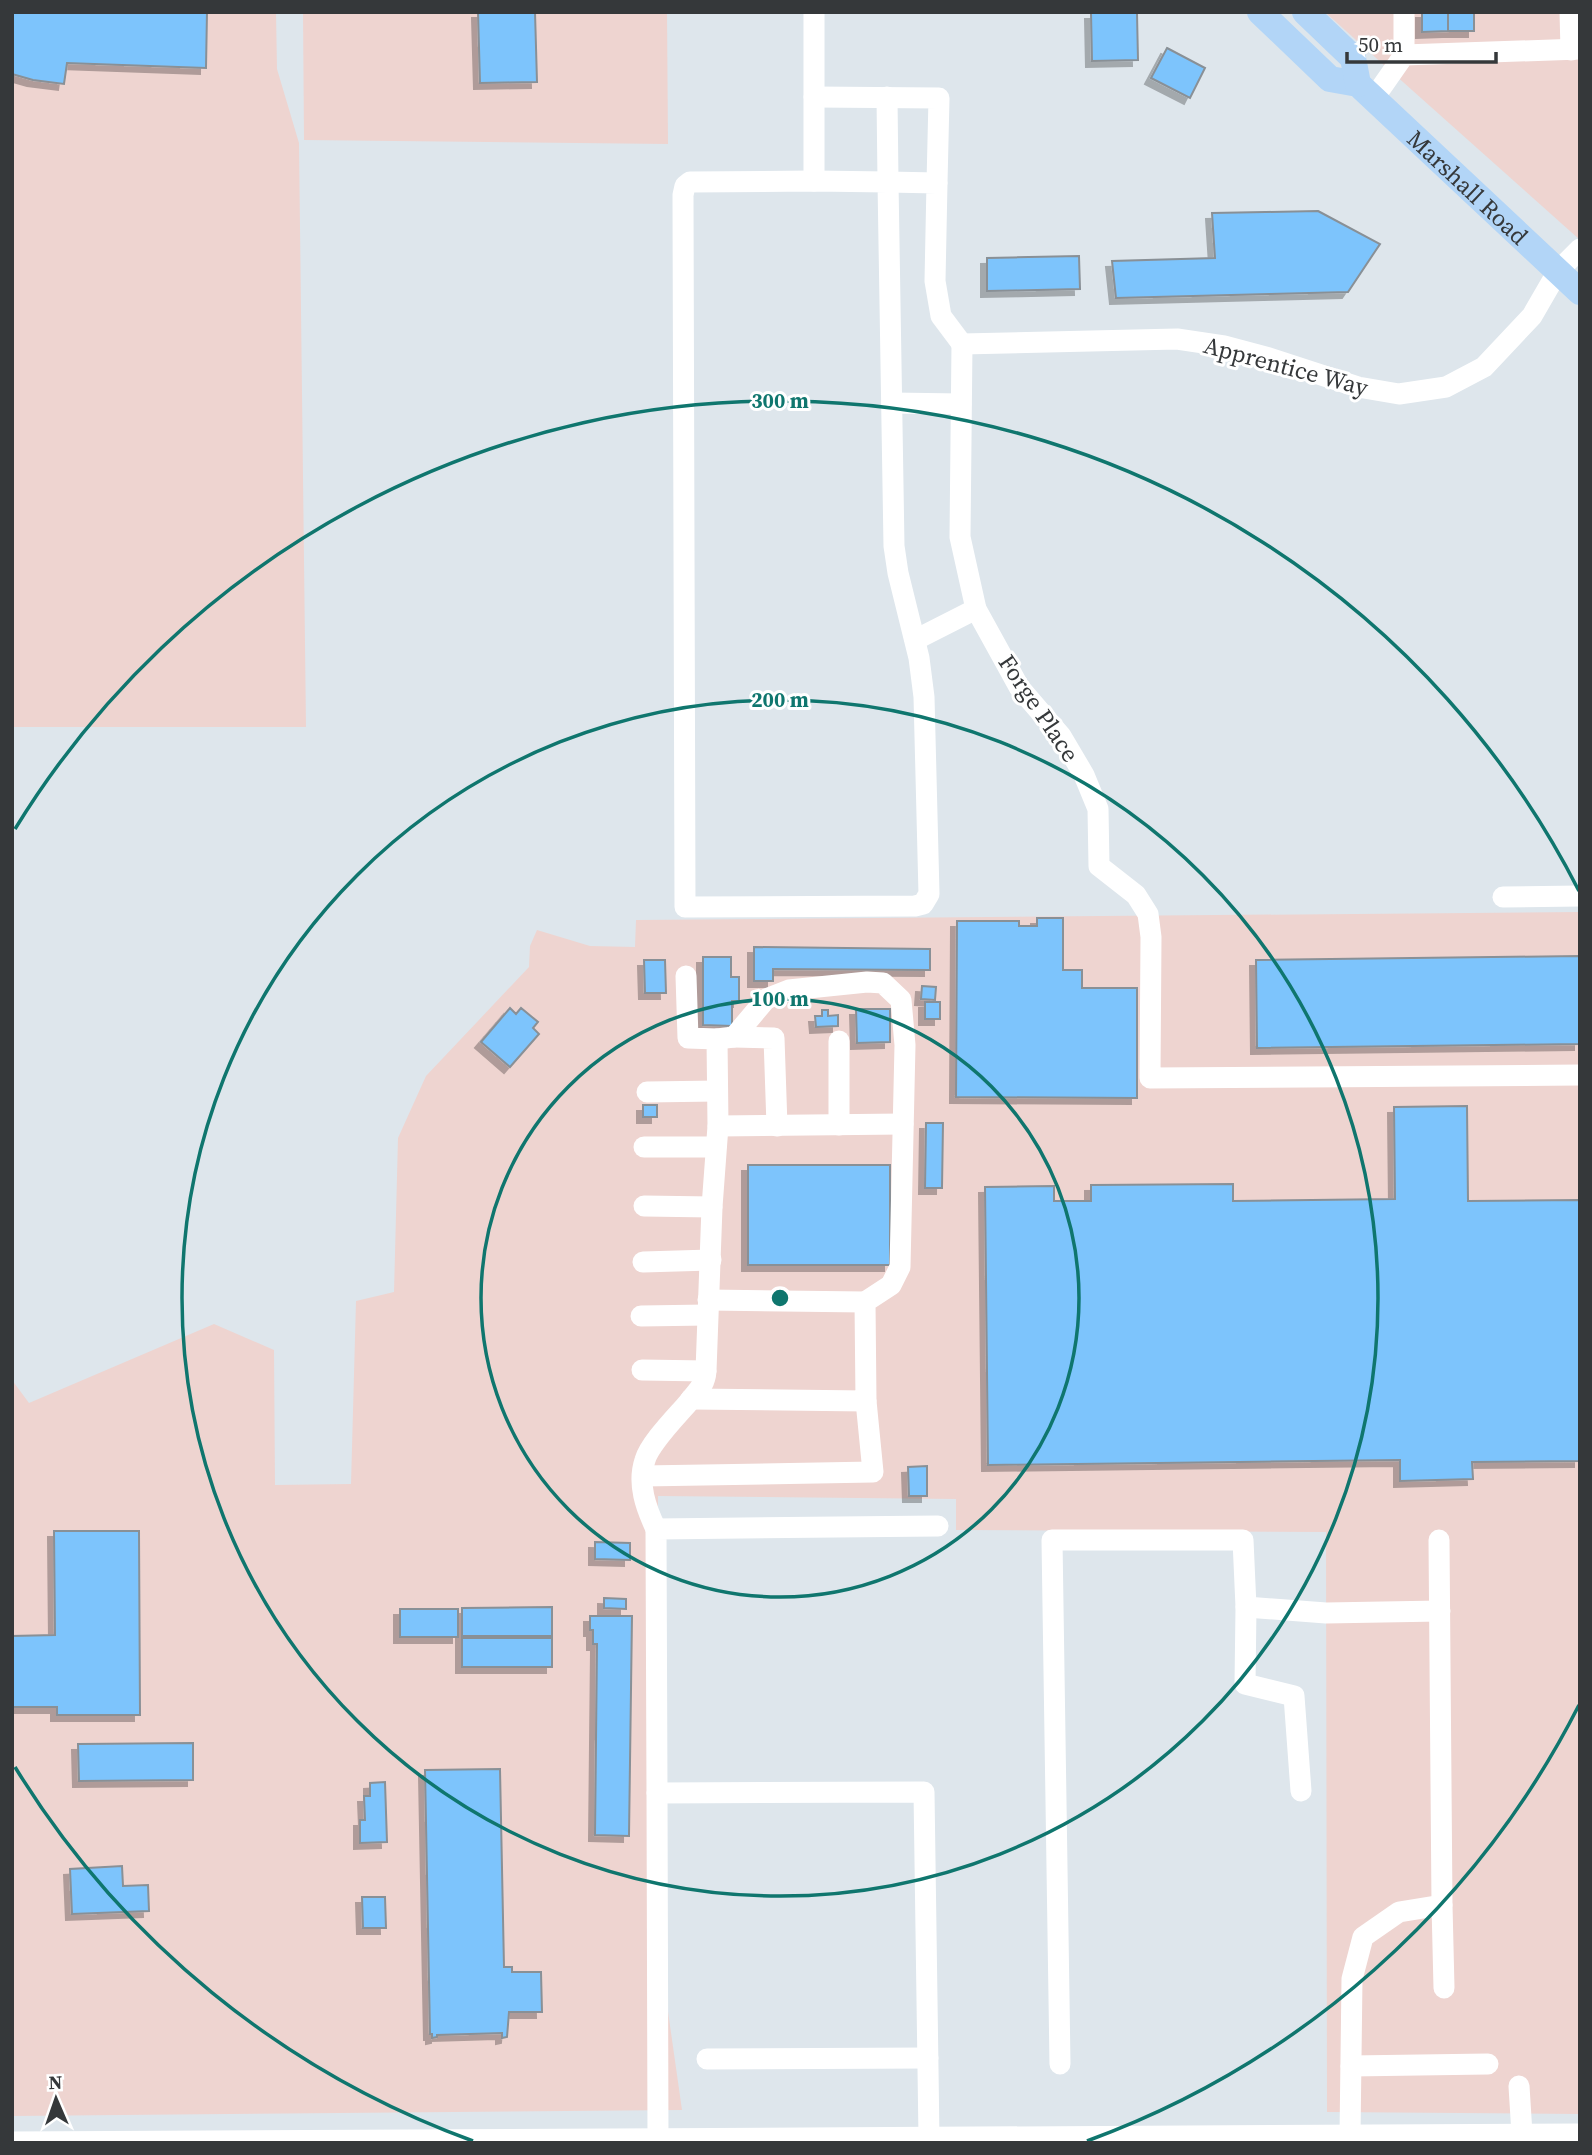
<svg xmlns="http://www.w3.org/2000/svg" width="1592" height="2155" font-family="'Source Serif 4',serif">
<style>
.industrial{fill:#eed4d0}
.building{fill:#7dc4fc;stroke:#899096;stroke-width:2;filter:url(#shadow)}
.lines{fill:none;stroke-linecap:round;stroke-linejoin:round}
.minor{stroke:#fff;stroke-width:21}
.major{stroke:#b2d5f7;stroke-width:26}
.ring{fill:none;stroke:#0f766e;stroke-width:3.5}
.labels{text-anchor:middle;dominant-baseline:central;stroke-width:6;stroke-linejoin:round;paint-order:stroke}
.street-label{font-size:24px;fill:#35383a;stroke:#fff}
.centre{fill:#0f766e;stroke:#fff;stroke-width:3.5}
.ring-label{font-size:21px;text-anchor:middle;font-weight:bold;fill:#0f766e;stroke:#fff;stroke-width:6;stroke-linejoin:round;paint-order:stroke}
</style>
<defs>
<filter id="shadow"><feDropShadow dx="-6" dy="6" stdDeviation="0" flood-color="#0004"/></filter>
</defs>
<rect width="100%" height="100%" fill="#dee6ec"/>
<!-- industrial -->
<g class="industrial">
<polygon points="12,12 276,12 277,69 299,143 306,727 12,727"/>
<polygon points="303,12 667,12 668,144 304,140"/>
<polygon points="1325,12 1580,12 1580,240 1366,49"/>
<polygon points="1580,912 1580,2114 1327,2112 1326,1532 956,1530 956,1499 658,1496 655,1920 682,2110 12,2116 12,1380 29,1403 214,1324 274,1350 275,1485 351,1484 356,1301 394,1292 398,1138 426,1076 529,967 530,946 537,930 590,946 635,947 636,920"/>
</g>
<!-- building -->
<g class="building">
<polygon points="12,12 207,12 206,68 67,63 64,84 33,80 12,74"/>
<polygon points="478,12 535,12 537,82 480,83"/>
<polygon points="1422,12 1448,12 1448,31 1422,32"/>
<rect x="1448" y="12" width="26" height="19"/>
<polygon points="1091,13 1137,13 1138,60 1092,61"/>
<polygon points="1167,48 1205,68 1190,98 1151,78"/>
<polygon points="1318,211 1380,244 1348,292 1116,298 1112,261 1215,258 1212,213"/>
<polygon points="1079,256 1080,289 987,291 987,258"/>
<polygon points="1037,918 1063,918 1063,970 1082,970 1082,988 1137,988 1137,1098 956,1097 957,921 1019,921 1019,926 1037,926"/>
<polygon points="754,947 930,949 930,970 773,969 773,981 754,981"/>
<polygon points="1580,956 1580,1044 1257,1048 1256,960"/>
<polygon points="703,957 731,957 731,977 739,977 739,1001 732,1001 732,1026 703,1025"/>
<polygon points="644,960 665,960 666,993 645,993"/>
<polygon points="922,986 936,987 935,1000 921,999"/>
<rect x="925" y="1002" width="15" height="17"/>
<polygon points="510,1008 516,1014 521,1008 538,1022 533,1028 539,1034 510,1067 481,1042"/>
<polygon points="856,1009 890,1009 890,1042 857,1043"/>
<polygon points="822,1010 828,1010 828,1016 838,1015 838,1026 816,1027 815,1016 822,1016"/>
<rect x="643" y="1105" width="14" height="12"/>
<polygon points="1467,1106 1468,1201 1580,1200 1580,1461 1472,1462 1473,1479 1400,1481 1400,1460 988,1465 985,1187 1054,1186 1054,1201 1091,1201 1091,1185 1233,1184 1233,1201 1395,1199 1394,1107"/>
<polygon points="926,1123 943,1123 942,1188 925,1188"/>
<rect x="748" y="1165" width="142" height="100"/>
<polygon points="927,1466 927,1496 909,1496 908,1467"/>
<polygon points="54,1531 139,1531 140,1715 57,1715 57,1707 12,1707 12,1636 55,1635"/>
<polygon points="595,1542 630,1543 630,1560 595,1559"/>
<polygon points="604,1598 626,1599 626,1609 604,1608"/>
<polygon points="552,1607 552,1636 462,1636 462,1608"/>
<rect x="400" y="1609" width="58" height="28"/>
<polygon points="590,1616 632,1616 629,1836 595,1835 597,1644 593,1644 593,1630 590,1630"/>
<rect x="462" y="1638" width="90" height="29"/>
<polygon points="193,1743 193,1780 79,1781 78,1744"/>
<polygon points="500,1769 504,1967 512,1967 512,1972 541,1972 542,2012 509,2012 507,2037 502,2038 502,2033 437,2035 437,2037 432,2038 432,2034 430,2034 425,1770"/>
<polygon points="385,1782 387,1842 360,1843 360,1820 365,1820 364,1796 370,1796 370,1783"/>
<polygon points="122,1866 123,1886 148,1885 149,1911 72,1914 70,1869"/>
<polygon points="362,1897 385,1897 386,1928 363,1928"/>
</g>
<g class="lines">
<!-- minor -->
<g class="minor">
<polyline points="814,12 814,181"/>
<polyline points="1404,12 1404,55"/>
<polyline points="1570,12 1571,50"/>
<polyline points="814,97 939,98 937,183"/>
<polyline points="887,97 888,182 937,183 935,281 941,316 962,344"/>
<polyline points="1374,98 1404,55 1580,49"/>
<polygon points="814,181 888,182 894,546 898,573 919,658 924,697 929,894 923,904 915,906 685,907 683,195 685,186 690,182"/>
<polyline points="962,344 960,537 976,609 1019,687 1061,736 1084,775 1098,809 1099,866 1136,895 1148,914 1151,937 1150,1078 1580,1075"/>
<polyline points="962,344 1177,339 1224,346 1269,358 1358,387 1399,394 1446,387 1484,367 1532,316 1558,271 1580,249"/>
<polyline points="892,403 961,404"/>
<polyline points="915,640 976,609"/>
<polyline points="1503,897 1580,896"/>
<polyline points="734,1037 774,1038 777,1126"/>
<polyline points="647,1092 717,1091"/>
<polyline points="839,1125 839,1041"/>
<polyline points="718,1126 903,1124"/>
<polyline points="644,1147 716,1147"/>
<polyline points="644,1206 712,1207"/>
<polyline points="643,1262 711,1260"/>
<polyline points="708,1300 865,1302"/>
<polyline points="641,1316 707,1315"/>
<polyline points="642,1370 706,1371"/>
<polyline points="691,1399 866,1401 865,1302 891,1285 900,1267 905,1045 901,1000 883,983 867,982 789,990 766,999 734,1037 717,1039"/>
<polyline points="643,1476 873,1472 866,1401"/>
<path d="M656,1529C646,1508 637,1484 645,1460C650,1443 676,1417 688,1403C697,1391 705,1386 706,1371L712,1207L718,1126L717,1039L688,1038L686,976"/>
<polyline points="1246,1607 1326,1613 1440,1611"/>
<polyline points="657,1793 656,1529 938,1526"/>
<polyline points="1442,1905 1444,1988"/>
<polyline points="707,2059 928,2058"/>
<polyline points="1060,2064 1052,1540 1243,1540 1246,1607 1245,1684 1294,1696 1301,1791"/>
<polyline points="1351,2066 1488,2064"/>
<polyline points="1519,2086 1522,2134"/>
<polyline points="1350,2136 1352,1979 1363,1937 1399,1912 1442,1905 1439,1540"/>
<polyline points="658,2140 657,1793 924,1792 929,2138"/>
<polyline points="12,2142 1580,2134"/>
</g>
<!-- major -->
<g class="major">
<path id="s1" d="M1260,12L1330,79L1358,84L1580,292"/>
<polyline points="1305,12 1353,58 1358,84"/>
</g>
</g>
<!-- distance rings -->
<g class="ring">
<circle cx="780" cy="1298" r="299"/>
<circle cx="780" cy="1298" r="598"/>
<path d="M1579 1705A897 897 0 0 1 1087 2141M473 2141A897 897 0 0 1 15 1767M15 829A897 897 0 0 1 1579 891"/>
</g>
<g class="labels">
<!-- street labels -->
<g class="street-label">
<text stroke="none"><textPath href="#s1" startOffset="276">Marshall Road</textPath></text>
<text transform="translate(1286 366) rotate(15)">Apprentice Way</text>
<text transform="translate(1039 708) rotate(56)">Forge Place</text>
</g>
</g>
<circle cx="780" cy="1298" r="10" class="centre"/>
<g class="ring-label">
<text x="780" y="408">300 m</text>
<text x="780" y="707">200 m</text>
<text x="780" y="1006">100 m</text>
</g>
<!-- border -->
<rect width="1592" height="2155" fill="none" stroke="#35383a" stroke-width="28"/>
<!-- north arrow -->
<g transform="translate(56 2099) rotate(358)" stroke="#ffffff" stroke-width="5" paint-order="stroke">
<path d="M0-5L12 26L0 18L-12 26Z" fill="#35383a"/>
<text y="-10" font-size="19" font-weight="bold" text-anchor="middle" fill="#35383a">N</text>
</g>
<!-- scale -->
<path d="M1347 52v10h149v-10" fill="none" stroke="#35383a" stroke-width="3.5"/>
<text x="1358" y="52" font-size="21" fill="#35383a" stroke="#ffffff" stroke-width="5" paint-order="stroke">50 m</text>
</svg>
